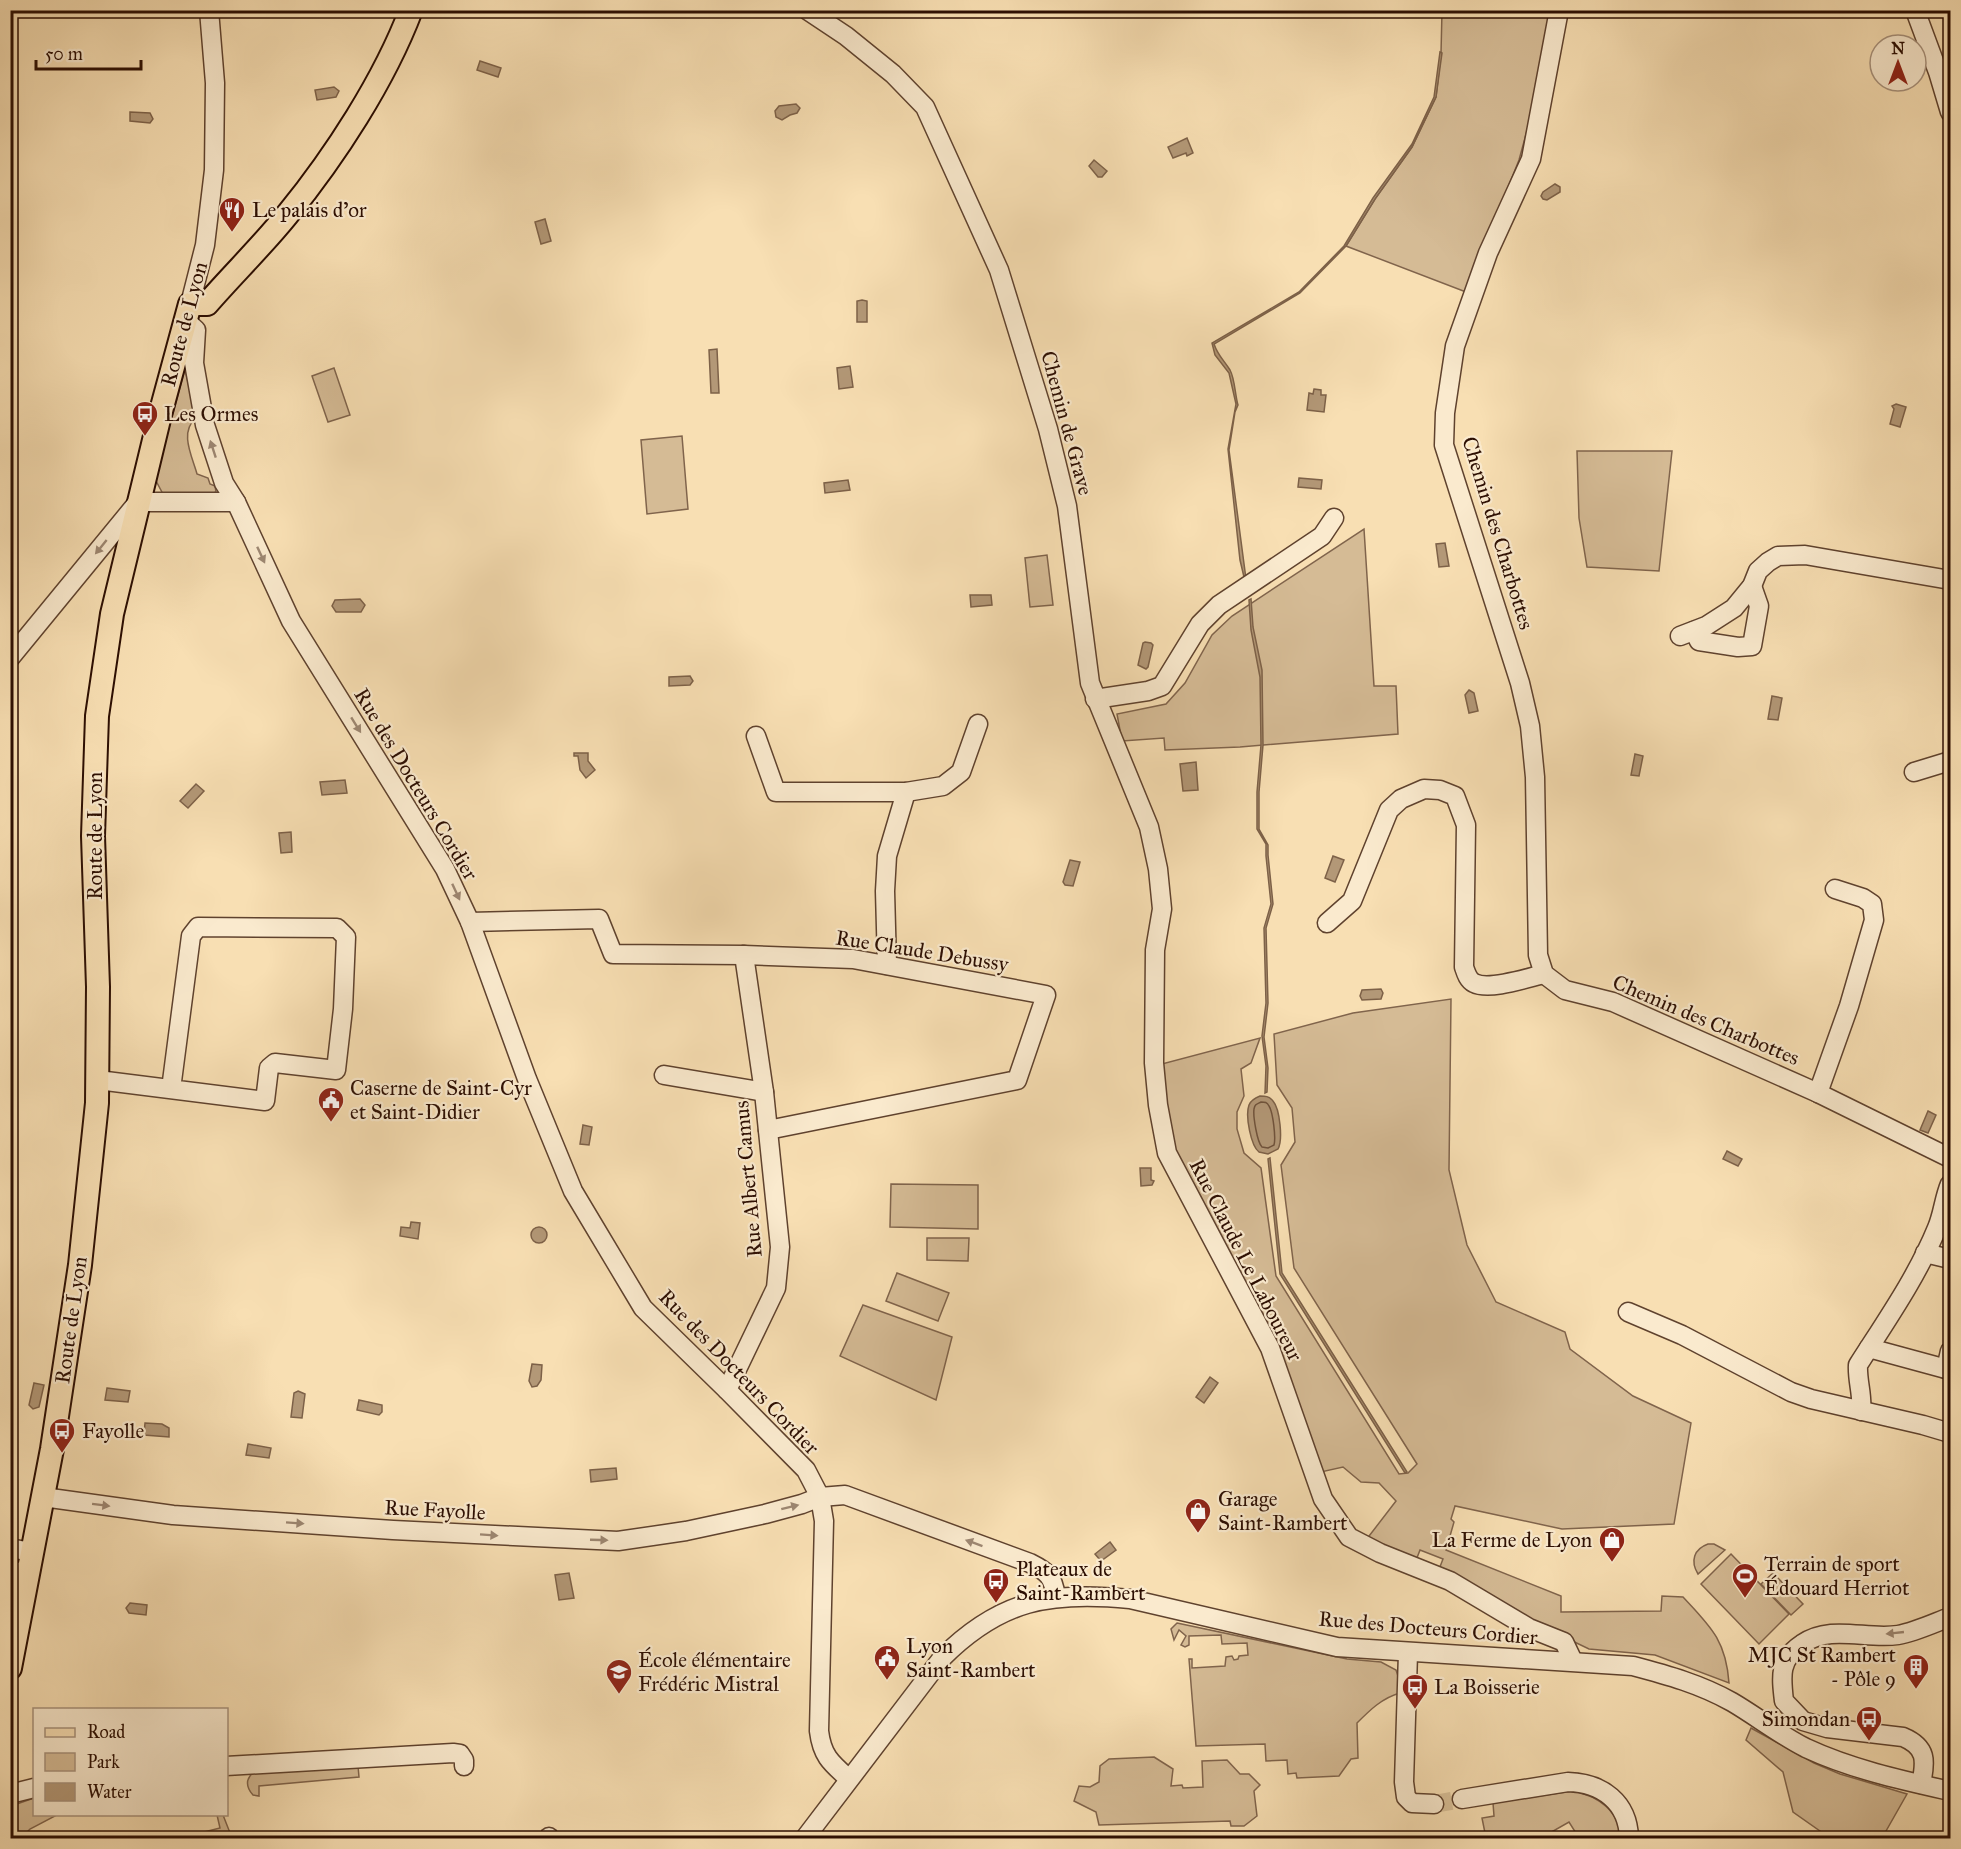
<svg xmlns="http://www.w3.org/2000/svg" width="1961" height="1849" font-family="'IM FELL Great Primer',serif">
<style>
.green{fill:#d5bb95;stroke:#80644c;stroke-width:1.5}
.water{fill:#b39877;stroke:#7d6148;stroke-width:1.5}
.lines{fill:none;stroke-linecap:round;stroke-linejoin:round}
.shore{stroke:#70533c;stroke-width:1.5}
.minor-tunnel{stroke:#d9c098;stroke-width:18;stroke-dasharray:18 9;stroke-linecap:butt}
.minor-casing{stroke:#5f422e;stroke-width:21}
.major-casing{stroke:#2c0e02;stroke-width:26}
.minor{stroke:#faeace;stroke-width:18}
.major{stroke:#f8dfb3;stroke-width:22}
.oneway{fill:#9d8772}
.labels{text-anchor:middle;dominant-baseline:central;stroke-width:4.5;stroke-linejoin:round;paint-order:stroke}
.poi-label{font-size:21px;fill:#2c0e02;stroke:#faeace;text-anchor:start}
.street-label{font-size:21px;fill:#2c0e02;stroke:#faeace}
</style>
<rect width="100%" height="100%" fill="#f8dfb3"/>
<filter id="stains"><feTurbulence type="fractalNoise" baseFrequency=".00333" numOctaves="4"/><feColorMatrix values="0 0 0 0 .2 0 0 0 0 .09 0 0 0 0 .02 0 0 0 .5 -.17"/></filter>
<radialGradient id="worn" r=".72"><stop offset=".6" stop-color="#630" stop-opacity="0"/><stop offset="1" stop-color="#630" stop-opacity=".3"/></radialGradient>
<!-- green -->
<g class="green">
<polygon points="1442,11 1551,11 1528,127 1519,160 1466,292 1346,246 1375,199 1412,147 1436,97 1441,53"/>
<polygon points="334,368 350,415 328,422 312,376"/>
<path d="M185,369L196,418C179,432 192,456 197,474L208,478L210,484L215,486L216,492L209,495L163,494L155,479Z"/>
<polygon points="682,436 688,509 647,514 641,440"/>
<polygon points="1577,451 1672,451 1659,571 1587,567 1579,518"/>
<polygon points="1364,529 1374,686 1396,686 1398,734 1240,747 1165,750 1164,738 1122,741 1117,714 1166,704 1185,683 1212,635 1232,616"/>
<polygon points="1047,555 1053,605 1030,607 1025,558"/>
<path d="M1451,999L1449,1170L1467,1245L1496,1302L1565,1332L1570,1349L1633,1396L1691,1423L1674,1524L1562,1529L1455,1506L1451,1519L1454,1522L1446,1550L1561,1596V1612L1661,1611L1662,1596L1683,1597C1710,1626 1726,1640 1729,1683L1655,1655L1589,1649L1537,1624L1438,1572L1443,1559L1420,1550L1415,1563L1366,1540L1396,1501L1379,1483L1361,1482L1343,1467L1321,1472L1185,1176L1168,1131L1158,1065L1260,1038L1251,1063L1241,1069L1244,1096L1237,1112V1129L1244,1153L1261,1168L1276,1276L1399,1474L1408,1473L1417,1464L1294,1268L1281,1165L1295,1142L1292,1108L1277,1085L1274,1034L1353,1013Z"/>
<polygon points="891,1184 978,1185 978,1229 890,1227"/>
<polygon points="927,1238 969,1238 968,1261 927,1260"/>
<polygon points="897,1273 949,1293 938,1321 886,1301"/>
<polygon points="863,1305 952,1337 936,1400 840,1356"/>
<path d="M1708,1544H1714L1725,1550L1698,1574C1690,1561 1694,1549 1708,1544Z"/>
<polygon points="1731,1554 1789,1614 1759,1644 1701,1584"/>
<polygon points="1773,1573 1803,1604 1791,1615 1761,1584"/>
<path d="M1177,1623L1347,1659L1381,1662L1396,1670L1400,1682V1693C1382,1698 1370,1710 1357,1723L1358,1758L1351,1759L1339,1776L1297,1778L1296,1773L1288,1774L1287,1760L1266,1761L1265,1744L1196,1746L1189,1659H1192V1668L1225,1666L1226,1657L1232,1656L1234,1660L1238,1659L1239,1656L1248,1655L1247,1643L1222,1644L1221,1635L1189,1636V1645L1185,1647L1181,1645L1186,1636L1179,1630L1174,1640L1171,1629Z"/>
<polygon points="1751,1728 1814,1763 1840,1774 1907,1794 1882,1838 1830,1838 1793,1812 1783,1772 1746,1740"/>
<polygon points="1154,1757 1173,1769 1171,1786 1182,1785 1183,1788 1203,1787 1202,1761 1227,1760 1240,1774 1249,1774 1260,1785 1254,1791 1257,1816 1244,1826 1231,1826 1230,1821 1099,1825 1096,1812 1074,1801 1079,1786 1090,1787 1099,1782 1100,1766 1109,1759"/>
<path d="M358,1766L359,1777L259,1786V1796L253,1795C246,1787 245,1779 254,1772Z"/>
<path d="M1573,1791C1598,1796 1620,1811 1620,1838H1579L1569,1822L1541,1838H1486L1482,1818L1494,1816L1493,1803Z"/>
<polygon points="34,1798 34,1814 57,1815 30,1829 21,1838 11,1838 11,1806"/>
<polygon points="217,1815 223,1815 232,1838 197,1838 196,1834 220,1828"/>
</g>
<!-- water -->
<g class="water">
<path d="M1440,52L1442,53L1436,97L1412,147L1375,199L1346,246L1300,293L1214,344C1218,356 1224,360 1230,370C1235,379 1235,395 1238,405L1235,412L1229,450L1248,594L1240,560L1228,449L1236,404L1229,373L1215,355L1212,343L1299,292L1344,246L1373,198L1412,144L1434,97Z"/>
<polygon points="480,61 501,68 498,77 477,70"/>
<polygon points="334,87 339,91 336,97 317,100 315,90"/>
<polygon points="796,104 800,108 797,113 790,115 782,120 776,117 775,111 779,106"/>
<polygon points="130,112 150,113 153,119 150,123 130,121"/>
<polygon points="1187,138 1193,153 1187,156 1186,153 1173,158 1168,147"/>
<polygon points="1094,160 1107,171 1102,177 1098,177 1089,166"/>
<polygon points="1555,184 1560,187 1560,192 1547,200 1543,199 1541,196 1543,192"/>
<polygon points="545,219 551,241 541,244 535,222"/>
<polygon points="862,300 867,301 867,322 857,322 857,301"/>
<polygon points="717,349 719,393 711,393 709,350"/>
<polygon points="850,366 853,387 839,389 837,368"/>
<polygon points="1314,389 1321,390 1321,395 1326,395 1324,412 1307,410 1309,393 1313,394"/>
<polygon points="1896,404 1906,407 1900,427 1890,424 1894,409 1892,406"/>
<polygon points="1299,478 1322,480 1321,489 1298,487"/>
<polygon points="848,480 850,490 825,493 824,483"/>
<polygon points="1445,543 1449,566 1439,567 1436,544"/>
<polygon points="970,595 991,595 992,605 971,607"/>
<polygon points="360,599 365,605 361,612 336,612 332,606 335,600"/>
<polygon points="1251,599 1253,627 1262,670 1263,745 1259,792 1259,829 1268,845 1268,855 1273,904 1266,928 1268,1003 1264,1037 1268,1068 1267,1092 1265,1093 1266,1066 1262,1036 1266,1003 1264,928 1271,904 1266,856 1266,844 1257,829 1257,792 1261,745 1260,677 1251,630 1249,600"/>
<polygon points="1145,642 1151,643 1153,645 1148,667 1146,669 1138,665 1143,643"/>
<polygon points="690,676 693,681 690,685 669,686 669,677"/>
<polygon points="1469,690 1474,693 1478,711 1469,713 1465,695"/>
<polygon points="1772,696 1782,698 1778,720 1768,719"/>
<polygon points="574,753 588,753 588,761 595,770 586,778 580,770 578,756 574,756"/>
<polygon points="1635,754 1643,756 1639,776 1631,775"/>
<polygon points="1196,762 1198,790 1183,791 1180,764"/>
<polygon points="345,780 347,793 322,795 320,782"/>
<polygon points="196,784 204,791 188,808 180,801"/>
<polygon points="291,832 292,852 281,853 279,833"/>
<polygon points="1333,856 1344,860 1335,882 1325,878"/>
<polygon points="1070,860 1080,862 1073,886 1065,885 1063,882"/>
<polygon points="1381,989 1383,993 1381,999 1362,1000 1360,996 1362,990"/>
<path d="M1260,1096C1265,1096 1269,1096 1273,1101C1280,1109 1283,1140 1278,1149L1268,1154L1259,1152C1251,1146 1245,1116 1249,1105C1251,1100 1255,1098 1260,1096Z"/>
<polygon points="1928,1111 1936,1115 1928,1133 1920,1130"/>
<polygon points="583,1125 592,1127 589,1145 580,1144"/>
<polygon points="1727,1151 1742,1159 1738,1166 1723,1159"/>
<polygon points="1270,1158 1282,1273 1407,1472 1405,1473 1280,1274 1268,1159"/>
<polygon points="1140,1168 1151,1168 1151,1180 1154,1181 1152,1185 1141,1186"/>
<polygon points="411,1222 420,1223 418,1239 400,1236 401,1227 410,1228"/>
<circle cx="539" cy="1235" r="8"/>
<polygon points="532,1364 542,1365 541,1380 537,1386 532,1387 529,1381"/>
<polygon points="1210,1377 1218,1383 1204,1403 1196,1397"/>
<polygon points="34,1383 44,1385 39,1407 33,1409 29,1405"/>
<polygon points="107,1388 130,1391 128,1402 105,1400"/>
<polygon points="298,1391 305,1394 302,1418 291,1417 294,1393"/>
<polygon points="359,1400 382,1405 382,1412 379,1415 357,1410"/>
<polygon points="145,1423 162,1424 169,1428 169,1437 144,1435"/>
<polygon points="248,1444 271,1448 269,1458 246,1455"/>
<polygon points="616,1468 617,1479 591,1482 590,1470"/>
<polygon points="1110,1542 1116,1550 1101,1561 1095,1554"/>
<polygon points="569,1573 574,1598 559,1600 555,1575"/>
<polygon points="130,1603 147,1605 146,1615 129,1613 126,1608"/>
</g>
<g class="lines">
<!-- shore -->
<path class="shore" d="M1261,1102C1265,1102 1267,1102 1269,1106C1273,1112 1276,1138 1274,1145L1268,1148L1262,1147C1257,1142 1253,1116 1254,1109C1255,1104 1257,1104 1261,1102Z"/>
<!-- minor-tunnel -->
<polyline class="minor-tunnel" points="1434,1804 1462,1799"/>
<!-- minor casing -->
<g class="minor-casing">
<g id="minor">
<polyline points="807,10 846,36 893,74 925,107 999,270 1048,429 1067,506 1090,683 1149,827 1158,869 1162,909 1155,950 1154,1063 1158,1105 1167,1153 1270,1348 1323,1499 1349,1537 1380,1553 1450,1581 1529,1628 1564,1642 1573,1661"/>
<polyline points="1559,10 1531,159 1488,253 1455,346 1445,413 1444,445 1520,683 1530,726 1535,777 1538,955 1544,974 1565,990 1613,1002 1818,1093 1950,1158"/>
<polyline points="1915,10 1938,72 1950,112"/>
<polyline points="190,304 205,245 214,170 215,83 209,10"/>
<path d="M185,320L196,330L194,363L205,425L224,483L236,502L291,621L445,869L470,922L527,1079L573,1191L643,1308L727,1390L806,1470L820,1497L824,1521L819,1731C822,1756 831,1763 849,1779"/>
<polyline points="1694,631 1699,641 1738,647 1752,646 1759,606 1752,586"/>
<polyline points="1680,636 1706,626 1734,608 1752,586 1758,571 1768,562 1778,556 1805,555 1950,580"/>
<polyline points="10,658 138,502 236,502"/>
<polyline points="1095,699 1148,691 1162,686 1200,624 1219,605 1322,536 1334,518"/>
<polyline points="756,736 776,792 906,792 887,856 885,891 887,965"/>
<polyline points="1914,772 1950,761"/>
<polyline points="906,792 943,786 961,772 978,724"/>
<polyline points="470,922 599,919 613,954 744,955 853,959 1046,995 1017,1080 768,1130"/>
<path d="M1327,923L1352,901L1389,810L1401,799L1424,789L1440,790L1455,796L1466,825L1464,967C1466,973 1468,980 1474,983C1489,991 1527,978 1544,974"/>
<polyline points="664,1075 764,1092"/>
<polyline points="98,1080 265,1101 269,1068 275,1063 336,1070 343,1009 346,937 337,928 198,927 191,936 171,1089"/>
<polyline points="1818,1093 1849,1006 1874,920 1872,904 1863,898 1835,889"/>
<polyline points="1925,1253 1950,1259"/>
<polyline points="1628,1312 1682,1335 1791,1392 1811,1399 1923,1425 1950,1433"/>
<polyline points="1869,1348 1950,1370"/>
<polyline points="1946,1369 1950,1351"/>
<polyline points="727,1390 776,1288 780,1247 764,1092 744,955"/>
<path d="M1861,1411C1863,1395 1857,1381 1858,1365C1886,1321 1917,1277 1937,1228C1943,1214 1944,1198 1950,1184"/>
<path d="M43,1497L173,1515L393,1530L618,1541L686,1531L765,1514L802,1504L820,1497L845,1495L1030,1563C1048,1572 1053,1576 1056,1597"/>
<polyline points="10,1548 31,1552"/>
<polyline points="10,1570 27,1574"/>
<polyline points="1408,1653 1404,1782 1406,1797 1412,1803 1434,1804"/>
<polyline points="226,1766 453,1753 460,1754 464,1760 464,1766"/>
<path d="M1921,1784C1926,1761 1927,1747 1903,1737L1827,1728L1803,1721L1784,1701C1781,1676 1779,1659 1802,1644C1831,1624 1866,1640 1898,1635C1915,1632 1934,1623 1950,1617"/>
<polyline points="10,1794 34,1788"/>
<path d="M1462,1799L1568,1782C1602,1783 1628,1802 1629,1838"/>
<polyline points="549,1837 549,1838"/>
<path d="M805,1838L942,1658C1000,1600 1050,1591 1130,1599L1337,1647L1633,1666C1667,1675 1700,1684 1732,1702C1756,1716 1780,1735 1806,1748C1851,1769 1901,1780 1950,1791"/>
</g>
</g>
<!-- major casing -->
<g class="major-casing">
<path id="major" d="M10,1668L52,1449L80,1265L97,1103L98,987L93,836L97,716L112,614L161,411L190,304H207C233,274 262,246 287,215C335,156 384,81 411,10"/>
</g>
<!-- minor -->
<use href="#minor" class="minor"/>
<!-- major -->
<use href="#major" class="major"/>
</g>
<!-- one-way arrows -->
<defs><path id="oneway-solid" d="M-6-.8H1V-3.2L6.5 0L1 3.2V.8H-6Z" transform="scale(1.5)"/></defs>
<g class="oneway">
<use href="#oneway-solid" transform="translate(213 449) rotate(-108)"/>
<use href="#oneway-solid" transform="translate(101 547) rotate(129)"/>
<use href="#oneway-solid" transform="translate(261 555) rotate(65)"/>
<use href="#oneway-solid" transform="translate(356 725) rotate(58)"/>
<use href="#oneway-solid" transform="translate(456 892) rotate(65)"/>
<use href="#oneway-solid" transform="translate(101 1505) rotate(7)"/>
<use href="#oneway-solid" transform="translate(790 1507) rotate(-14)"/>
<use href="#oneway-solid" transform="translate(295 1523) rotate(4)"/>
<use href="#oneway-solid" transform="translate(489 1535) rotate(4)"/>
<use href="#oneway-solid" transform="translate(599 1540) rotate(2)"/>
<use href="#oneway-solid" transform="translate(974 1543) rotate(-160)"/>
<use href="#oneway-solid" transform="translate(1895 1633) rotate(174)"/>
</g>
<!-- icons -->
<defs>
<g id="restaurant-pin" transform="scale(1.35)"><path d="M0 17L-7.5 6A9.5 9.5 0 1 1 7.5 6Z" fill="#8f2418" stroke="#faeace"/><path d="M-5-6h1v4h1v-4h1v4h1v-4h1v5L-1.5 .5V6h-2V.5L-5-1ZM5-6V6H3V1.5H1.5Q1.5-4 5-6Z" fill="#fff"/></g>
<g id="bus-pin" transform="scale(1.35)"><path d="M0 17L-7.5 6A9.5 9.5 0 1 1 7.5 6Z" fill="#8f2418" stroke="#faeace"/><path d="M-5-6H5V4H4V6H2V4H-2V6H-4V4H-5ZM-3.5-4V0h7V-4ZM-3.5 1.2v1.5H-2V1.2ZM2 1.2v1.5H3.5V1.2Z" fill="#fff"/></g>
<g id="civic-pin" transform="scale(1.35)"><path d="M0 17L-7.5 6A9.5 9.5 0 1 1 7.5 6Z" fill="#8f2418" stroke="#faeace"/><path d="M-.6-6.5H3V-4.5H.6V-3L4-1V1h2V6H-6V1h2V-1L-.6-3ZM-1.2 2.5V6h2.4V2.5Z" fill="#fff"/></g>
<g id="shop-pin" transform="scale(1.35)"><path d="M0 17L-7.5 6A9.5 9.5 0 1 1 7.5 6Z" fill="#8f2418" stroke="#faeace"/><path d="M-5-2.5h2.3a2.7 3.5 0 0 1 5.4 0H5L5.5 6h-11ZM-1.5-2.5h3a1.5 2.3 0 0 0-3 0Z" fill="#fff"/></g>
<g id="stadium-pin" transform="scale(1.35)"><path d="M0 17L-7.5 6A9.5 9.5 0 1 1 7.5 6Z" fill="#8f2418" stroke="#faeace"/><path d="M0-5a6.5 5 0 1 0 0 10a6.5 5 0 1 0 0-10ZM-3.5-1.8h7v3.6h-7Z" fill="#fff"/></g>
<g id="building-pin" transform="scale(1.35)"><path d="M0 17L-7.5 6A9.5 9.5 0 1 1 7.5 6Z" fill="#8f2418" stroke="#faeace"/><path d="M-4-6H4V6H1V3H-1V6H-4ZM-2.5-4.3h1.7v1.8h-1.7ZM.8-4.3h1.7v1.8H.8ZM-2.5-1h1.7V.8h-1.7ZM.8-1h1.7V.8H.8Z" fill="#fff"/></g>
<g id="school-pin" transform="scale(1.35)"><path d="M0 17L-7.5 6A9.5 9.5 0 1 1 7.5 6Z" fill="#8f2418" stroke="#faeace"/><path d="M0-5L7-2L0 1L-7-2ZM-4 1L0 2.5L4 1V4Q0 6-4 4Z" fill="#fff"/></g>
</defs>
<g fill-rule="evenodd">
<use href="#restaurant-pin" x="232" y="210"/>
<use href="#bus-pin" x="145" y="414"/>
<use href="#civic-pin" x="331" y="1100"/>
<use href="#bus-pin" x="62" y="1431"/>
<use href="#shop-pin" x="1198" y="1511"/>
<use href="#shop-pin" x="1612" y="1540"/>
<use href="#stadium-pin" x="1745" y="1576"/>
<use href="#bus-pin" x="996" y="1581"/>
<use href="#civic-pin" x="887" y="1658"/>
<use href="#building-pin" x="1916" y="1667"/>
<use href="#school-pin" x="619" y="1672"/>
<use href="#bus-pin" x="1415" y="1687"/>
<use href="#bus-pin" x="1869" y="1719"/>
</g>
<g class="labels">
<!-- poi labels -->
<g class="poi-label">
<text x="252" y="210">Le palais d'or</text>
<text x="164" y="414">Les Ormes</text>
<text x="350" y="1088">Caserne de Saint-Cyr<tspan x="350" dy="24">et Saint-Didier</tspan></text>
<text x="82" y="1431">Fayolle</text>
<text x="1218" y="1499">Garage<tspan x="1218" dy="24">Saint-Rambert</tspan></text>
<text x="1592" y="1540" text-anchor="end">La Ferme de Lyon</text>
<text x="1764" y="1564">Terrain de sport<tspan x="1764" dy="24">Édouard Herriot</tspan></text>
<text x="1016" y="1569">Plateaux de<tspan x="1016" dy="24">Saint-Rambert</tspan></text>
<text x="906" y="1646">Lyon<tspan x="906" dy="24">Saint-Rambert</tspan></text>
<text x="1896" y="1655" text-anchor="end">MJC St Rambert<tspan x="1896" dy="24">- Pôle 9</tspan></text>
<text x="638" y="1660">École élémentaire<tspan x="638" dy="24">Frédéric Mistral</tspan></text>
<text x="1434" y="1687">La Boisserie</text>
<text x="1850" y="1719" text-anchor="end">Simondan</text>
</g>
<!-- street labels -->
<g class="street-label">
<text transform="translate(184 324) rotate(-75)">Route de Lyon</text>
<text transform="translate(1067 423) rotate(75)">Chemin de Grave</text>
<text transform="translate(1498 533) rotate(73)">Chemin des Charbottes</text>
<text transform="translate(416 784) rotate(59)">Rue des Docteurs Cordier</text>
<text transform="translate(95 836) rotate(-90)">Route de Lyon</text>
<text transform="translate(922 951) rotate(9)">Rue Claude Debussy</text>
<text transform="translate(1706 1020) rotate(23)">Chemin des Charbottes</text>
<text transform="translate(748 1179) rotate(-95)">Rue Albert Camus</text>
<text transform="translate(1246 1260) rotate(63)">Rue Claude Le Laboureur</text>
<text transform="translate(71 1320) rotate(-82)">Route de Lyon</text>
<text transform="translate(739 1372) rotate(46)">Rue des Docteurs Cordier</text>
<text transform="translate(435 1510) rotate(3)">Rue Fayolle</text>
<text transform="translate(1428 1628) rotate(5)">Rue des Docteurs Cordier</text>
</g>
</g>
<!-- margin -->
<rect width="1961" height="1849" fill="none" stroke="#f8dfb3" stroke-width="36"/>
<rect x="12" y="12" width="1937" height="1825" fill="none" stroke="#2c0e02" stroke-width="3"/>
<rect x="18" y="18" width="1925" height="1813" fill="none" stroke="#2c0e02" stroke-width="1.5"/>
<!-- legend -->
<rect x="33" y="1708" width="195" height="108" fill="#faeace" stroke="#a8927c" stroke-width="1.5"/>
<rect x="45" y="1728" width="30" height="9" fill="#f8dfb3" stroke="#a8927c" stroke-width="1.5"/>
<text x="87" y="1738" font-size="18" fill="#2c0e02">Road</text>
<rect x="45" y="1753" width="30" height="18" fill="#d5bb95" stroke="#a8927c" stroke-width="1.5"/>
<text x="87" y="1768" font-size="18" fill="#2c0e02">Park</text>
<rect x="45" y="1783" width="30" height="18" fill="#b39877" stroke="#a8927c" stroke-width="1.5"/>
<text x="87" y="1798" font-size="18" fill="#2c0e02">Water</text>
<!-- north arrow -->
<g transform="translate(1898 63)"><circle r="28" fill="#faeace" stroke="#a8927c" stroke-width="1.5"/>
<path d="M0-4.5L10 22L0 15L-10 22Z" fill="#8f2418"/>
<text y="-9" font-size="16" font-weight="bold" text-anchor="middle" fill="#2c0e02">N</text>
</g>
<!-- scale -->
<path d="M36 60v9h105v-9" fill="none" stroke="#2c0e02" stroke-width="3"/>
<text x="45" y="60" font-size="18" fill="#2c0e02" stroke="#faeace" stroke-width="4.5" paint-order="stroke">50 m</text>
<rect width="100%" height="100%" filter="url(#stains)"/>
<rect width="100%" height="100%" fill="url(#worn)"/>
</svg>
